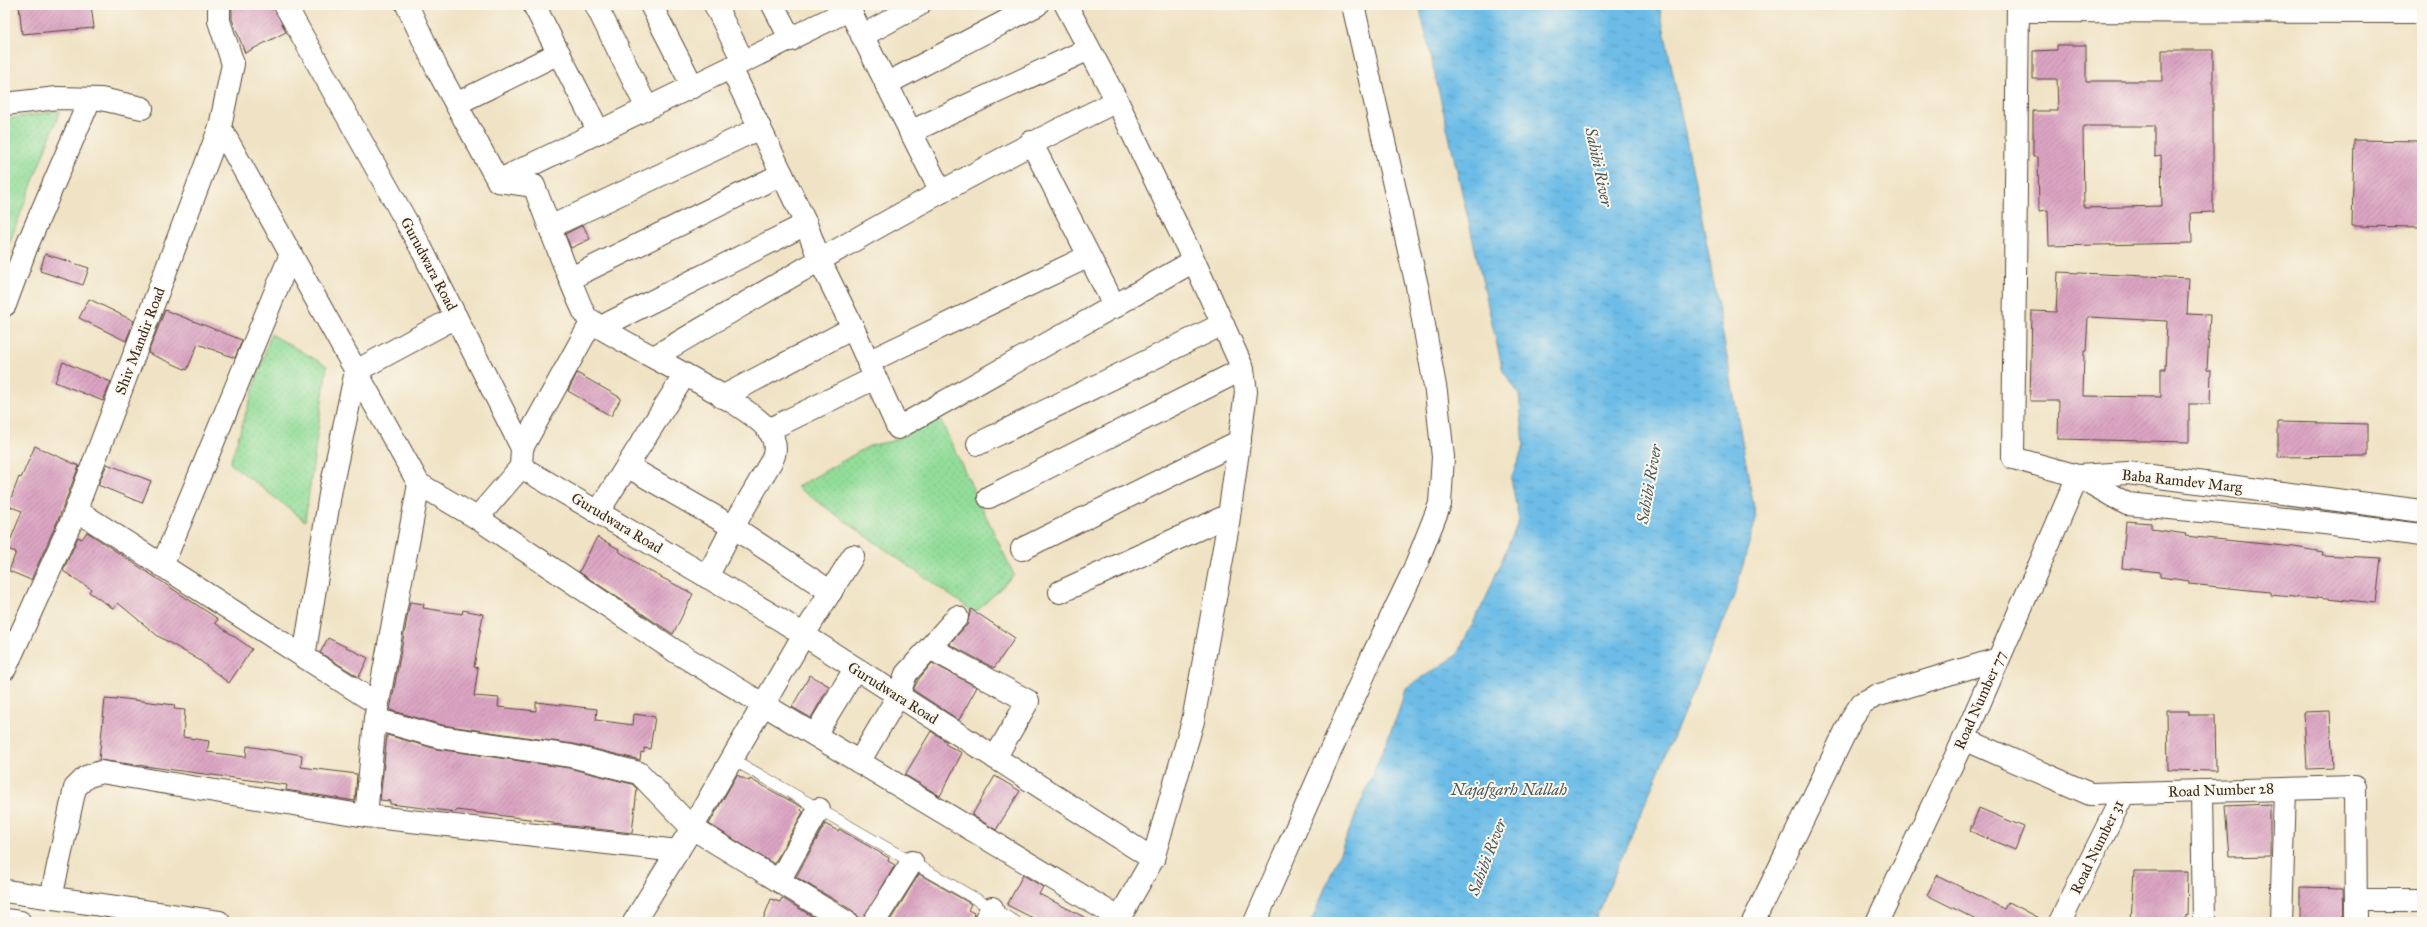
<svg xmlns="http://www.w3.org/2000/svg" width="2427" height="927" font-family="'IM FELL Great Primer',serif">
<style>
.green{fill:url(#green-dots);stroke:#66845c}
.water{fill:url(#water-ripples);stroke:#547382}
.building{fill:url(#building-hatch);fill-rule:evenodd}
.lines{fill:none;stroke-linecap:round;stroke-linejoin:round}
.service-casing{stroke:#564637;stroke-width:12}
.minor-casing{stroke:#564637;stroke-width:24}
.tertiary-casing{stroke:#564637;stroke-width:24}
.service{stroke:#fff;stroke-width:11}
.minor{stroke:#fff;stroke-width:22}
.tertiary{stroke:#fff;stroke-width:22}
.labels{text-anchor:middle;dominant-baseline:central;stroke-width:4;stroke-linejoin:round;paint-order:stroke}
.street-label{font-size:15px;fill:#3b2a1e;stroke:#fbf7ec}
.water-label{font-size:16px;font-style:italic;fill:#4a565a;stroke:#fbf7ec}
</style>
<defs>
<pattern id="green-dots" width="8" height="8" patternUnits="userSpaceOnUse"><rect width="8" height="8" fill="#92dd99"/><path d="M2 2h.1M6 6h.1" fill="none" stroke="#7fbe83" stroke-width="1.8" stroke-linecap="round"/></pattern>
<pattern id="water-ripples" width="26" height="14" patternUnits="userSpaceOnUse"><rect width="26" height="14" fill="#6cbce7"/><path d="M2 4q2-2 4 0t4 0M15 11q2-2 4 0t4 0" fill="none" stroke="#5a99bb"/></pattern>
<pattern id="building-hatch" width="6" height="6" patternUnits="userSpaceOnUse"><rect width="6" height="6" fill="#dca5c3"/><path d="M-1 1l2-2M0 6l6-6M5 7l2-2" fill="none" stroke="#b4879e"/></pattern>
</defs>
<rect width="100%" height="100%" fill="#fbf7ec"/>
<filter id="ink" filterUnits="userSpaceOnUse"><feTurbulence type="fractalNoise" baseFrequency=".025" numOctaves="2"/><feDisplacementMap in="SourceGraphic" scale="8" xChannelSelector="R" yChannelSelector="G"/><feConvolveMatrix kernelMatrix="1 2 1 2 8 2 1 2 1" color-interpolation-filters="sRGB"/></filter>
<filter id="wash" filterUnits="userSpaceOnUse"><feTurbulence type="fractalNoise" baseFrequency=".012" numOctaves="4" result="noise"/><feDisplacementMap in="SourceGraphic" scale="16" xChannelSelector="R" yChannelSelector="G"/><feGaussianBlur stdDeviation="0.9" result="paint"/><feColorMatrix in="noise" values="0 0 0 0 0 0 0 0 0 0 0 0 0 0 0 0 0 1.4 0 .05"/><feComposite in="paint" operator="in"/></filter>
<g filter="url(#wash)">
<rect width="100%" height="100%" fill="#f0e3c5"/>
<!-- green -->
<g class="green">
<polygon points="60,111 5,254 5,119"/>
<polygon points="271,334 327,366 305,521 230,463"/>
<polygon points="940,419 1014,575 975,613 797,487 869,446 892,441"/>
</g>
<!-- water -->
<polygon class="water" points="1419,5 1659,5 1701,212 1756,519 1734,596 1594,922 1311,922 1397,716 1406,688 1456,656 1485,600 1519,520 1511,479 1524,445 1519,394 1503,371"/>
<g id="blocks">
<!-- building -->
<g class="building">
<polygon points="19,5 91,5 94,28 22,34"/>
<polygon points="232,5 273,5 286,32 245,53 232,19"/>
<path d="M2057,45H2086V81H2162V50H2213V212L2191,213L2192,243L2049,246L2048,210L2039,211L2038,157H2033V111H2058L2057,79H2033V51L2057,50ZM2083,126H2155V157L2161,156L2162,206L2084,208Z"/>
<polygon points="2354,140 2422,141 2422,227 2352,226"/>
<polygon points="583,225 590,239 571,248 565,234"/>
<polygon points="45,254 89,268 83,285 40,271"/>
<path d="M2058,272L2189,278L2187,314L2210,315L2207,370H2211L2210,404H2189V442L2058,439L2059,401H2030L2032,311L2056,312ZM2088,317L2167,321L2165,369H2161V397L2083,396L2084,351H2086Z"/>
<polygon points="89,299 134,321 126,341 79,318"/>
<polygon points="165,310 242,340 235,358 198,344 187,370 148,353"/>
<polygon points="63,362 111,382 103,401 55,382"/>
<polygon points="577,373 621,398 611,416 568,391"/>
<polygon points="2278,422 2368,424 2368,456 2278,457"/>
<polygon points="35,446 79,466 58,520 31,580 9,571 16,552 7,549 22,511 8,506 19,477 21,478"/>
<polygon points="107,464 151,481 142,503 98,485"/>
<polygon points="2126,521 2151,523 2151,529 2186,534 2185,536 2294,547 2323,552 2322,555 2381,558 2376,603 2317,597 2317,599 2270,595 2270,592 2189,584 2189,581 2160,577 2160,572 2122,568"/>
<polygon points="87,532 218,619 215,623 252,649 229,683 199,660 158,636 118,603 114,609 89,592 91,589 63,571 78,537 82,539"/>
<polygon points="597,537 619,549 618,551 639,564 638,565 693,594 673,634 579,572"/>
<polygon points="410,602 424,604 423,608 462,614 463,610 483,614 474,667 478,668 474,696 499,698 498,707 536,711 536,702 597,709 596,720 633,725 634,714 655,717 650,749 644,748 644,753 641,752 640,760 573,744 442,725 390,710"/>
<polygon points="971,609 1015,638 994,668 949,644 967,625"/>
<polygon points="328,638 368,658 359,677 320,653"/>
<polygon points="932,663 977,687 959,720 913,690 918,680"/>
<polygon points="810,675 829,686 811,718 792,707"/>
<polygon points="117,698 175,705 174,709 185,710 183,737 209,741 207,752 246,757 247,746 302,755 301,767 357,774 355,801 286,790 287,785 99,760 105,699 117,700"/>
<polygon points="2167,711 2189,711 2189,715 2215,715 2216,771 2168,770"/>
<polygon points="2330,711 2333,768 2307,769 2304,712"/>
<polygon points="931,731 947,742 945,744 962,753 940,796 905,775"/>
<polygon points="387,735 437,749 569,768 632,784 637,789 632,833 553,824 553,822 456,810 456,812 390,804 390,801 380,800"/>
<polygon points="737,775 749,781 750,779 802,807 801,810 803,812 774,864 709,824"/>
<polygon points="995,776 1020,791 996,830 972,815"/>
<polygon points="2270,804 2270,856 2229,857 2225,806"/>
<polygon points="1979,808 2024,827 2015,850 1970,831"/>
<polygon points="825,824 838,831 839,829 889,858 888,861 895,865 862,922 853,911 796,877"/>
<polygon points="2134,871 2188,871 2187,915 2185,914 2185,922 2131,922"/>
<polygon points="919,874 971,904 968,910 974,913 972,922 889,922"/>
<polygon points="1023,875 1043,887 1039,894 1094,922 1041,922 1007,905"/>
<polygon points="1937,875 2004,909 2008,902 2046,922 1981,922 1927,895"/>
<polygon points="2300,887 2343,888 2344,922 2300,922"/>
<polygon points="782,898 815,918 814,922 762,922 771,899 780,902"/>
</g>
</g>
</g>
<g filter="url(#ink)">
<use href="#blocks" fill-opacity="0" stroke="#564637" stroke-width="1"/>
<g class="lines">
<!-- service casing -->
<g class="service-casing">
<polyline id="service" points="732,759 1016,922"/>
</g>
<!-- minor casing -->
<g class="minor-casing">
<g id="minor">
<polyline points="285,5 420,246 522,448 521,467"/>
<path d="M407,5L438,71L498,181L534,186C541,204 582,315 589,320C623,346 760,406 772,436C776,445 776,452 772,460L733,527L707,577"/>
<polyline points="534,5 599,132"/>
<polyline points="596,5 647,108"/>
<polyline points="651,5 693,87"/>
<polyline points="715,5 743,61"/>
<polyline points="773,5 791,40"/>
<polyline points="847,5 941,192"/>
<polyline points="2018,5 2013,458 2078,476 2127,504 2316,522 2422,535"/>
<polyline points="2018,11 2422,12"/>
<polyline points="862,36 919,5"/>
<polyline points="731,68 806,224 819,259 853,328 898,428 1194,261"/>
<polyline points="886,84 1037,5"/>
<polyline points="5,104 57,98 101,99 142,108"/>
<polyline points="456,104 559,53"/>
<polyline points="220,127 419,484 477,518 678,653 1119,918"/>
<polyline points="910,132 1089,49"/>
<polyline points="1031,142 1115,307"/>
<polyline points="498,181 849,10"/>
<polyline points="550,227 760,128"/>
<polyline points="571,278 782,174"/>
<polyline points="5,305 26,248 90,99"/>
<polyline points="601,327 806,224"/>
<path d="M654,357C806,267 958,178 1117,101"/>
<polyline points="868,362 1089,256"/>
<polyline points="722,397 853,328"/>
<polyline points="768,430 875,378"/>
<polyline points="978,444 1223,324"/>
<polyline points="522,448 592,321"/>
<polyline points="627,466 733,527 831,592"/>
<polyline points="521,467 779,619 1153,859"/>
<polyline points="2078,476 2128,473 2422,511"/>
<polyline points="989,497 1243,369"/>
<polyline points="76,510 368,698"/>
<polyline points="598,512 684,376"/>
<polyline points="477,518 521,467"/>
<polyline points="1022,549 1240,441"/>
<polyline points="162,566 291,254"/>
<polyline points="1060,592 1229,515"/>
<polyline points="930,648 1028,701 995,758"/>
<polyline points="304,657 331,488 356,371 456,317"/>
<polyline points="5,669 72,520 220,127 233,64 219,21 219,5"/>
<polyline points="375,719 439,737 571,756 639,773 692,828 803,636 853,556"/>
<polyline points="815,735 855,669"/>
<polyline points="1964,739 2090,794 2355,787 2356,922"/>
<polyline points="859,762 898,696 906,674 957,617"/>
<polyline points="2202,791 2204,922"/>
<polyline points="366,816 375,719 419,484"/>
<polyline points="779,881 819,809"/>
<polyline points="51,898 75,788 86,777 101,772 366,816 678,851"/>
<polyline points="2356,900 2422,900"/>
<polyline points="634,922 692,828 846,922"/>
<polyline points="874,922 912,862"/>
<polyline points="984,922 992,908"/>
<polyline points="1255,922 1371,659 1413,572 1440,504 1443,457 1436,392 1417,286 1353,5"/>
<polyline points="1753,922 1853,716 1862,703 1876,696 1998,659"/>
<polyline points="1877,922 1964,739 2078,476"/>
<polyline points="2060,922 2124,793"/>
<polyline points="2281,922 2285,789"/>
</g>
</g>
<!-- tertiary casing -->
<g class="tertiary-casing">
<g id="tertiary">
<polyline points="1066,5 1117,101 1194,261 1243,369 1246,392 1227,531 1193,721 1153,859 1117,922"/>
<polyline points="5,891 219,922"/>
<polyline points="5,920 20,922"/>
</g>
</g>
<!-- service -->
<use href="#service" class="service"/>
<!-- minor -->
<use href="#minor" class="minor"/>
<!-- tertiary -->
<use href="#tertiary" class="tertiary"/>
</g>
</g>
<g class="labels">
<!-- street labels -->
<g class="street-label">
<text transform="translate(429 264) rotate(62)">Gurudwara Road</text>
<text transform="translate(140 341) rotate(-69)">Shiv Mandir Road</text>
<text transform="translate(2182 481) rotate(6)">Baba Ramdev Marg</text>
<text transform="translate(617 523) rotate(31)">Gurudwara Road</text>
<text transform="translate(893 693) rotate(32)">Gurudwara Road</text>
<text transform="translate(1980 700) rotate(-66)">Road Number 77</text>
<text transform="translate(2221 790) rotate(-2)">Road Number 28</text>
<text transform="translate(2097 847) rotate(-64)">Road Number 31</text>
</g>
<!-- water labels -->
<g class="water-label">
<text transform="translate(1599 167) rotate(78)">Sahibi River</text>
<text transform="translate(1649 484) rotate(-80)">Sahibi River</text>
<text x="1509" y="789">Najafgarh Nallah</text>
<text transform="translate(1487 857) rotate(-69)">Sahibi River</text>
</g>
</g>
<!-- margin -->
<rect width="2427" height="927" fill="none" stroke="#fbf7ec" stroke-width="20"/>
</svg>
